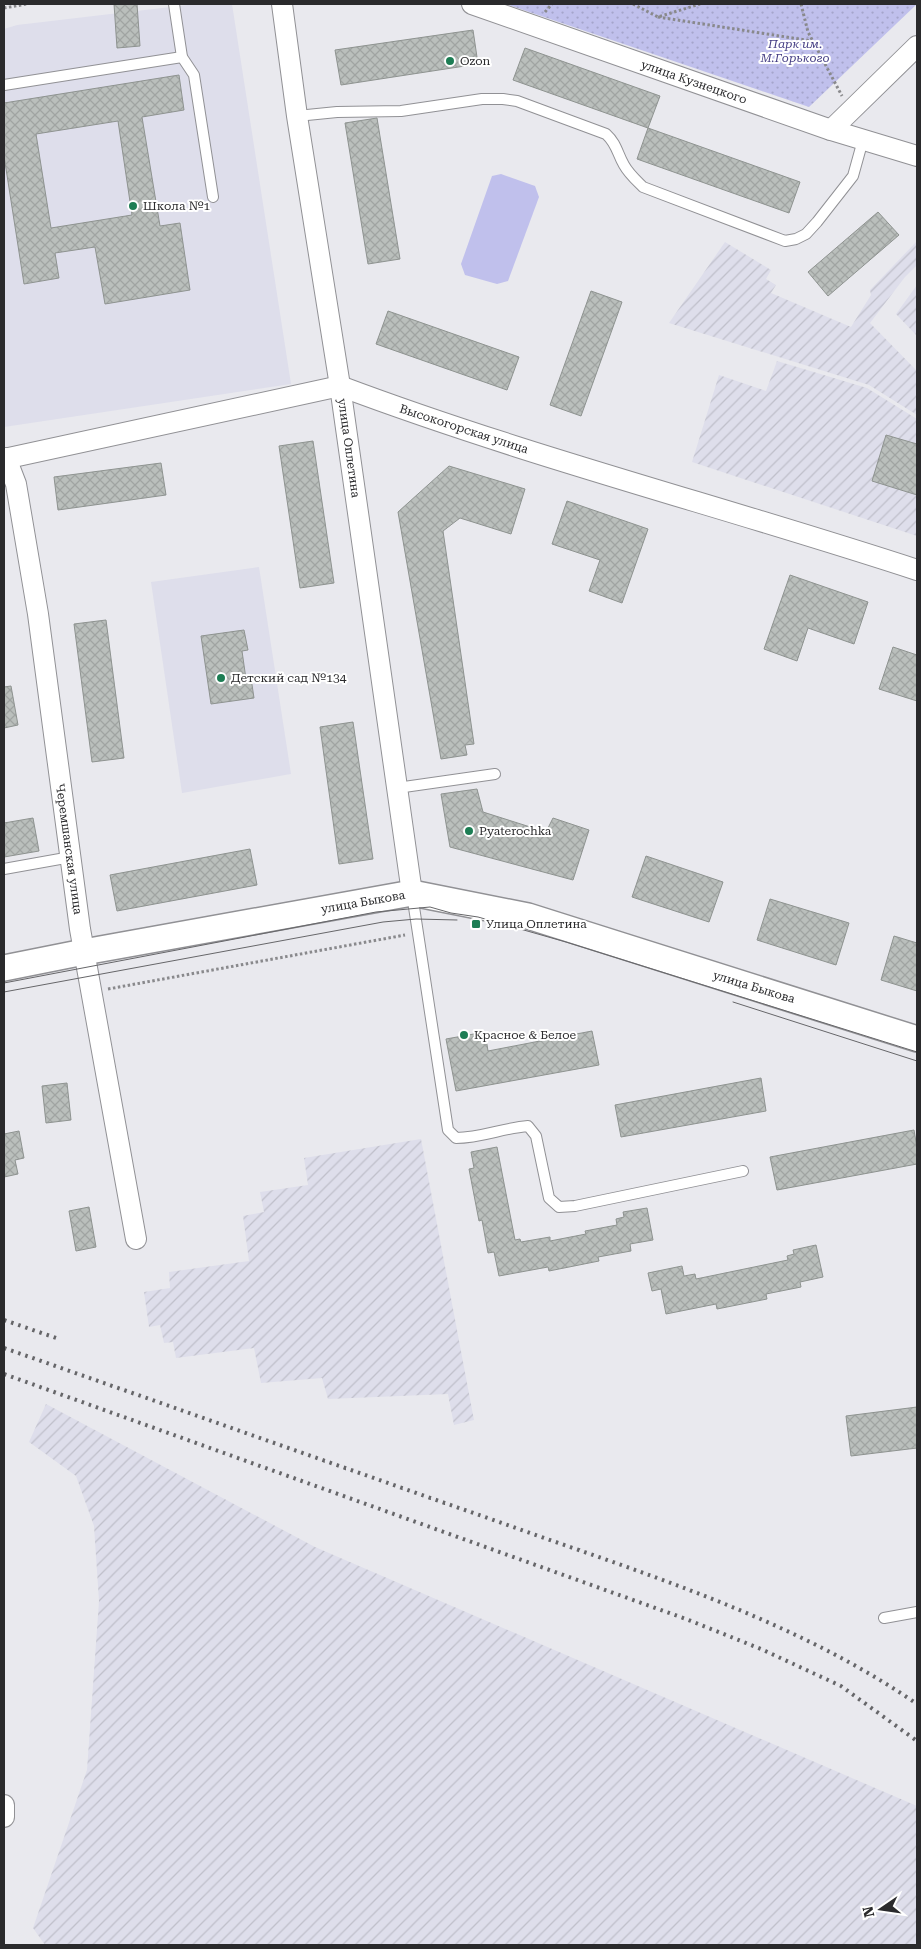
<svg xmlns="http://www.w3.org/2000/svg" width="921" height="1949" font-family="'Roboto Serif',serif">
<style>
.built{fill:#dedeeb}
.industrial{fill:url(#industrial-furrows)}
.grass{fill:#c0c0ec}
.park{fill:url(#park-dots)}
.building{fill:url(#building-cross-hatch);stroke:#8e9390;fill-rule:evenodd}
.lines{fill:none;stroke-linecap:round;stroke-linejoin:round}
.service-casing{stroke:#919195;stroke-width:12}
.minor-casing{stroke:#919195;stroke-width:22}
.tertiary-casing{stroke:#919195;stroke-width:28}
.path{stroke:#89898c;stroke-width:3;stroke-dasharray:2.5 2.5;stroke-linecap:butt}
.service{stroke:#fff;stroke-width:10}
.minor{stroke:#fff;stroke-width:20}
.tertiary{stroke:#fff;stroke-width:25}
.tram{stroke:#666669;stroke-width:1}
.rail{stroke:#666669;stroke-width:4;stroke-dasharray:2.5 5;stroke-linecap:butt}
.poi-dot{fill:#1d7d54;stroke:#fff;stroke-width:2}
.labels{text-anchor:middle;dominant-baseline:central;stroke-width:4;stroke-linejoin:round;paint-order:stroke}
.park-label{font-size:12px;font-style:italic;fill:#453e84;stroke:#fff}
.poi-label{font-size:12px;fill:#2a2a2c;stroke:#fff;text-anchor:start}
.street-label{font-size:12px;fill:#2a2a2c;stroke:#fff}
</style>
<defs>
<pattern id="industrial-furrows" width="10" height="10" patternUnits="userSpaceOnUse" patternTransform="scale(1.25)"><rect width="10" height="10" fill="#dedeeb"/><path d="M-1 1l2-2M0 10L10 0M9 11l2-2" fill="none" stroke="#bfbfca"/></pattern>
<pattern id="park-dots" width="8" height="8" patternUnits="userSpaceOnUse" patternTransform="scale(1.25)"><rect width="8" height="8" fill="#c0c0ec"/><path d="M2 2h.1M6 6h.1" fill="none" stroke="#a5a5cb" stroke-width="1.8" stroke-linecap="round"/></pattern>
<pattern id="building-cross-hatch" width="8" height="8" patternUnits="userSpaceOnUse" patternTransform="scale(1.25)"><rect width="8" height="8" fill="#babfbc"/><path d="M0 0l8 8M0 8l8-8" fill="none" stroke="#a0a4a2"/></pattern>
</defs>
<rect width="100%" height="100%" fill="#e9e9ee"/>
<!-- built -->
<g class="built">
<polygon points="196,4 232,4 291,384 4,427 4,29 17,25"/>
<polygon points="259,567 291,774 182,793 151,582"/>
</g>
<!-- industrial -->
<g class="industrial">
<polygon points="917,241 917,265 905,277 870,323 917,371 917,415 869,385 669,323 725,242 771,270 766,279 776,285 771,293 851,327 871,295 870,290"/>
<polygon points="917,285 917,336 896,314"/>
<polygon points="777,361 867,388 917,419 917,536 692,462 719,375 766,391"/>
<polygon points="421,1139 474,1420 454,1425 448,1394 328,1399 322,1378 261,1383 254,1348 176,1358 173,1342 164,1343 160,1325 149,1327 144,1292 170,1288 169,1272 249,1261 243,1216 264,1212 260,1192 308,1185 304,1158"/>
<polygon points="46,1404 315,1547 917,1806 917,1945 45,1945 33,1928 87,1770 99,1601 94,1526 76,1476 29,1442"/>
</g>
<!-- grass -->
<polygon class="grass" points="501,174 535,186 539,197 508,281 497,284 465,275 461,264 492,176"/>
<!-- park -->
<polygon class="park" points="506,4 917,4 809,107"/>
<!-- building -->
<g class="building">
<polygon points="114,4 137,4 140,46 117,48"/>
<polygon points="473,30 478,64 341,85 335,50"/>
<polygon points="525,48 660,96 648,128 513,80"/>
<path d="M179,75L184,110L142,117L160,226L180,223L190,290L105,304L95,247L55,253L59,278L24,284L4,156V103ZM118,121L132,215L51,228L36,134Z"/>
<polygon points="377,118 400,259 368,264 345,123"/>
<polygon points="648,128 800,182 789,213 637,159"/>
<polygon points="878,212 899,235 828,296 808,272"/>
<polygon points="591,291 622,302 581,416 550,405"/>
<polygon points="388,311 519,357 507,390 376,344"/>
<polygon points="886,435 917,444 917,495 872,481"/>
<polygon points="313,441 334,583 300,588 279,446"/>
<polygon points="161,463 166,495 58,510 54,477"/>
<polygon points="449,466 525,489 511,534 460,518 443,531 474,744 465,745 467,755 441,759 398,512"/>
<polygon points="567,501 648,529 622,603 589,591 600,560 552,544"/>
<polygon points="790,575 868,602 854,644 808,628 797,661 764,649"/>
<polygon points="106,620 124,758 92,762 74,624"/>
<polygon points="244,630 248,650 242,651 246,679 251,678 254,698 211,704 201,636"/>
<polygon points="893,647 917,655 917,701 879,689"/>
<polygon points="11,686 18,725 4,728 4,687"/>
<polygon points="353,722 373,859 339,864 320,727"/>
<polygon points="477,789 483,812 546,832 553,818 589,830 573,880 450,847 441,794"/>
<polygon points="33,818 39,851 4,857 4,823"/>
<polygon points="250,849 257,885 117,911 110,875"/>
<polygon points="646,856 723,882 709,922 632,897"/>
<polygon points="770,899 849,923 836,965 757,940"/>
<polygon points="894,936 917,943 917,991 881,980"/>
<polygon points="592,1031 599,1065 456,1091 446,1039 485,1032 488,1051"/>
<polygon points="761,1078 766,1111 621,1137 615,1105"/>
<polygon points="67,1083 71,1120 46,1123 42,1086"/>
<polygon points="914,1130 917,1148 917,1164 777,1190 770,1157"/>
<polygon points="19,1131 24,1158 15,1160 18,1174 4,1177 4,1134"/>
<polygon points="497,1147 515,1240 520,1239 521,1242 550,1237 550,1241 586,1234 585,1231 617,1225 616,1219 624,1217 623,1212 647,1208 653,1240 630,1244 631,1251 598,1257 599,1261 549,1271 548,1267 499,1276 494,1252 488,1253 482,1220 479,1221 469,1169 474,1168 471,1152"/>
<polygon points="89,1207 96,1247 76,1251 69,1211"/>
<polygon points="816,1245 823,1277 800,1282 801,1287 766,1294 767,1299 717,1309 716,1304 666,1314 661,1289 652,1291 648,1273 682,1266 684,1276 695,1274 696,1279 788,1260 787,1256 794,1254 793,1250"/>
<polygon points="917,1407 917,1448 851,1456 846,1416"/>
</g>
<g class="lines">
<!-- service casing -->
<g class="service-casing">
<g id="service">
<polyline points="174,4 182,57 194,75 213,197"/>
<polyline points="4,85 182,57"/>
<path d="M297,116L337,112L401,111L482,99H503L517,101L606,134C617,144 617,153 624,165C629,174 636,180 643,187L785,241L796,239L806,234L817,222L853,176L863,140"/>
<polyline points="397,788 495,774"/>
<polyline points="4,869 71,857"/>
<path d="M412,894L448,1130L456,1138C481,1138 503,1128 528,1126L536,1136L549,1198L559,1207L575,1206L743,1171"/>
<polyline points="884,1618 917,1612"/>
</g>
</g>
<!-- minor casing -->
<g class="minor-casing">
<g id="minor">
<polyline points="282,4 297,116 340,386 412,893"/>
<polyline points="472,4 831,130 917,156"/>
<polyline points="831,130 917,46"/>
<polyline points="6,458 16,484 38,614 80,929 136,1239"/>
<path d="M4,459L340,386C529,457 725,507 917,570"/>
<polyline points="4,1805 4,1817"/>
</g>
</g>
<!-- tertiary casing -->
<g class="tertiary-casing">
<polyline id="tertiary" points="4,968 84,952 412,893 528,916 917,1039"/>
</g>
<!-- path -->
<g class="path">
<polyline points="633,4 658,17 700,4"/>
<polyline points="801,4 808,32 842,96"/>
<polyline points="4,8 27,4"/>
<polyline points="545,12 552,4"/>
<polyline points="658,17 812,41"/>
<polyline points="108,989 405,935"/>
</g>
<!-- service -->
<use href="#service" class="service"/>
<!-- minor -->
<use href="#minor" class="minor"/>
<!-- tertiary -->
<use href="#tertiary" class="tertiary"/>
<!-- tram -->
<g class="tram">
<polyline points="4,983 376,912 430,907 451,913 478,917 566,942 917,1052"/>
<polyline points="4,992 383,922 416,919 457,920"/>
<polyline points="733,1002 917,1061"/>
</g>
<!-- rail -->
<g class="rail">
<polyline points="4,1320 59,1339"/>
<path d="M4,1348C170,1406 336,1465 502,1523C644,1574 792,1618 917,1704"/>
<polyline points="4,1374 686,1619 761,1649 841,1686 917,1741"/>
</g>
</g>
<!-- markers -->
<g class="poi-dot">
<circle cx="450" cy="61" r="5"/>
<circle cx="133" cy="206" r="5"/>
<circle cx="221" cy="678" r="5"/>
<circle cx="469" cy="831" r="5"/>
<rect x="471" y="919" width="10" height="10" rx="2.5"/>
<circle cx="464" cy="1035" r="5"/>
</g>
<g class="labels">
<!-- park labels -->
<g class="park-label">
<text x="795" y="44">Парк им.<tspan x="795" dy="14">М.Горького</tspan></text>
</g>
<!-- poi labels -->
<g class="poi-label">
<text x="460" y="61">Ozon</text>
<text x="143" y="206">Школа №1</text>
<text x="231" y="678">Детский сад №134</text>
<text x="479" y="831">Pyaterochka</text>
<text x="486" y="924">Улица Оплетина</text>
<text x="474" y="1035">Красное &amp; Белое</text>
</g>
<!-- street labels -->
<g class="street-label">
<text transform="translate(694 82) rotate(19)">улица Кузнецкого</text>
<text transform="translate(464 429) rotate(18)">Высокогорская улица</text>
<text transform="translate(349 448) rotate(82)">улица Оплетина</text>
<text transform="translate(69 849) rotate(82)">Черемшанская улица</text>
<text transform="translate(363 902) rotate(-10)">улица Быкова</text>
<text transform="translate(754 987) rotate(17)">улица Быкова</text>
</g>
</g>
<!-- border -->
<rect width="921" height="1949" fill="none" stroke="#2a2a2c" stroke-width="10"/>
<!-- north arrow -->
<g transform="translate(881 1909) rotate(257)" stroke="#ffffff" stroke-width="4" paint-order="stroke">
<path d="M0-4L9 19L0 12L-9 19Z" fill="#2a2a2c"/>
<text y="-8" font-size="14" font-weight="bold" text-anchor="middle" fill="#2a2a2c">N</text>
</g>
</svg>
